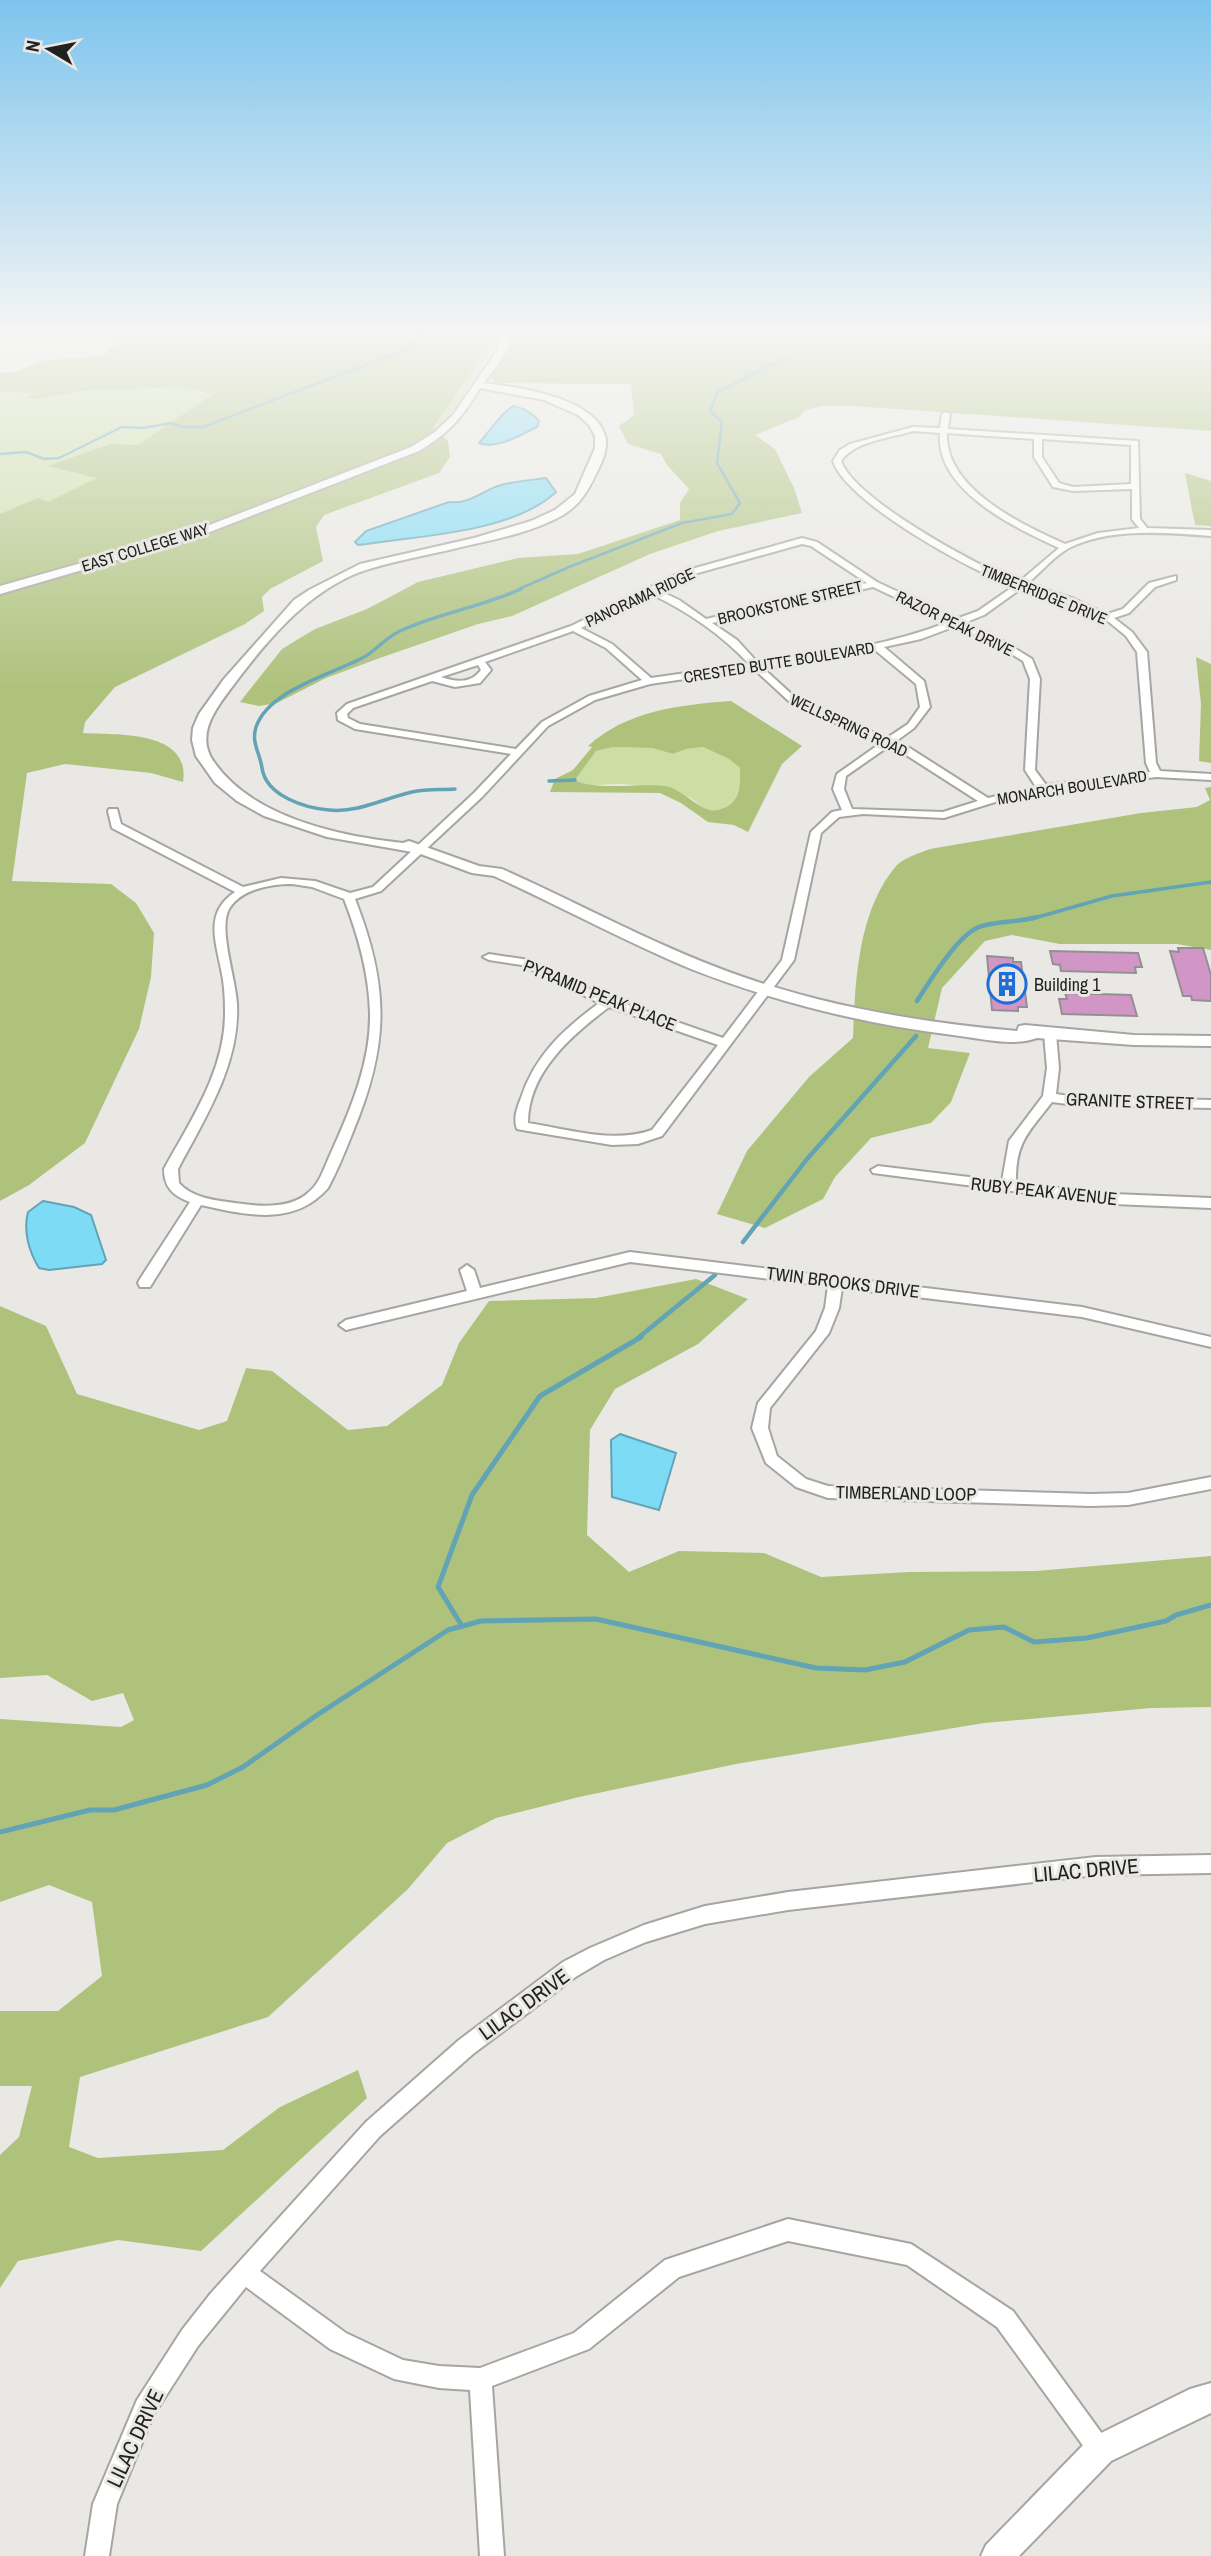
<svg xmlns="http://www.w3.org/2000/svg" width="1211" height="2556" font-family="'Archivo Narrow',sans-serif">
<style>
.green{fill:#ccdea3}
.forest{fill:#aec27c;fill-rule:evenodd}
.water{fill:#7edbf5;stroke:#62a3b5;stroke-width:2}
.lines{fill:none;stroke-linecap:round;stroke-linejoin:round}
.stream-far3{stroke:#62a3b5;stroke-width:2.5}
.stream-far2{stroke:#62a3b5;stroke-width:3.5}
.stream-far1{stroke:#62a3b5;stroke-width:4.5}
.stream{stroke:#62a3b5;stroke-width:5}
.building{fill:#d196c6;stroke:#939093;stroke-width:2}
.street-casing{stroke:#a7a5a2;stroke-width:4}
.secondary-casing{stroke:#a7a5a2;stroke-width:4}
.street{fill:#fff;fill-rule:evenodd}
.secondary{fill:#fff;fill-rule:evenodd}
.labels{text-anchor:middle;dominant-baseline:central;stroke-width:6;stroke-linejoin:round;paint-order:stroke}
.far-street-label{font-size:16px;fill:#21211f;stroke:#e9e8e4}
.poi-label{font-size:18px;fill:#21211f;stroke:#e9e8e4;text-anchor:start}
.street-label{font-size:18px;fill:#21211f;stroke:#e9e8e4}
.near-street-label{font-size:21px;fill:#21211f;stroke:#e9e8e4}
</style>
<rect width="100%" height="100%" fill="#e9e8e4"/>
<!-- green -->
<g class="green">
<polygon points="372,332 491,332 498,341 444,424 417,444 0,581 0,386"/>
<path d="M613,747L652,748L673,754L686,749L703,747L729,759L740,768C740,787 740,804 718,810C703,814 697,798 685,796C665,791 642,785 621,784C604,783 590,789 575,780L596,751Z"/>
</g>
<!-- forest -->
<g class="forest">
<path d="M128,332H483L486,336L478,362L433,427L448,441L450,457L439,473L324,515L316,527L323,561L270,589L262,597L264,611L245,624L115,687L85,722L83,733C117,735 191,730 183,782L151,773L65,764L27,773L12,881L111,884L136,903L154,933L151,977L139,1029L85,1143L29,1185L0,1201V514L38,498L48,502L97,478L48,466L110,444L138,445L213,394L180,387L79,391L39,399L25,398L35,393L0,392V373L19,371L40,361L102,356Z"/>
<polygon points="519,332 1211,332 1211,431 854,406 822,406 805,410 799,417 755,435 775,449 794,488 802,513 718,531 650,554 512,616 478,624 377,659 326,678 277,703 259,706 240,702 282,649 315,629 367,609 418,582 518,558 578,554 680,520 680,503 689,489 667,465 661,454 628,444 619,426 634,415 631,384 495,383 491,377"/>
<polygon points="1185,473 1211,481 1211,526 1195,525"/>
<polygon points="1196,657 1211,664 1211,763 1199,761 1201,704"/>
<path d="M731,701L802,746L782,764L748,832L734,825L708,822L681,803L660,793L550,792L555,779L573,770L592,747L588,746C628,710 680,705 731,701ZM613,747L652,748L673,754L686,749L703,747L729,759L740,768C740,787 741,804 718,810C701,814 684,789 665,786C641,783 593,791 575,780L596,751Z"/>
<path d="M1211,787V950L1177,944H1060L1012,935L985,941L942,988L928,1048L970,1053L951,1102L931,1123L871,1138L835,1177L823,1199L765,1228L717,1214L747,1151L809,1077L853,1038C855,981 858,911 896,866C903,858 920,853 930,849L1141,813L1197,807L1210,800L1205,788Z"/>
<polygon points="696,1279 748,1299 698,1344 615,1389 590,1430 587,1535 629,1572 679,1551 764,1553 821,1577 909,1572 1036,1571 1211,1556 1211,1707 1151,1708 984,1723 736,1764 579,1797 496,1818 447,1843 408,1889 268,2017 80,2077 69,2147 98,2158 223,2150 280,2107 358,2070 367,2098 201,2251 118,2240 18,2261 0,2288 0,2155 19,2137 32,2086 0,2086 0,2011 58,2011 102,1976 92,1902 49,1885 0,1902 0,1719 121,1727 134,1720 123,1693 92,1701 47,1675 0,1678 0,1306 46,1326 77,1394 199,1430 227,1421 246,1368 272,1371 348,1430 387,1426 442,1385 459,1343 489,1301 596,1298"/>
</g>
<!-- water -->
<g class="water">
<path d="M513,406C525,408 532,413 539,421L537,427C520,435 497,450 479,443L503,414Z"/>
<path d="M546,478L556,492C513,532 425,535 367,544L358,545L355,542L366,531L449,502C469,505 485,489 501,485C516,481 531,480 546,478Z"/>
<path d="M43,1201L74,1207L91,1215L106,1260L102,1264L49,1270L39,1268C29,1252 23,1231 28,1212Z"/>
<polygon points="620,1434 676,1453 659,1510 612,1497 611,1440"/>
</g>
<g class="lines">
<!-- stream-far3 -->
<g class="stream-far3">
<polyline points="333,332 363,332"/>
<polyline points="0,454 26,452 44,459 59,458 122,427 143,428 171,423 182,427 203,427 410,348 421,335 413,332"/>
<polyline points="517,590 569,567 682,523 732,514 740,503 717,463 722,422 710,411 718,392 786,357"/>
</g>
<!-- stream-far2 -->
<g class="stream-far2">
<polyline points="549,781 575,780"/>
<path d="M455,789C441,790 426,789 412,792C385,798 358,813 329,810C305,808 266,796 262,768C260,753 251,743 256,727C269,689 334,674 366,656C378,648 387,637 400,631C438,613 482,607 521,589"/>
<polyline points="1031,919 1112,896 1211,882"/>
</g>
<!-- stream-far1 -->
<g class="stream-far1">
<path d="M917,1001C929,982 960,931 982,926C1000,921 1019,922 1037,917"/>
<polyline points="743,1242 807,1159 916,1036"/>
<polyline points="638,1338 715,1275"/>
</g>
<!-- stream -->
<g class="stream">
<polyline points="462,1626 438,1587 472,1495 540,1396 641,1337"/>
<polyline points="0,1832 90,1810 114,1810 207,1785 243,1767 317,1715 448,1630 481,1621 596,1619 816,1668 865,1670 905,1662 969,1630 1004,1627 1034,1642 1087,1638 1166,1621 1176,1615 1211,1605"/>
</g>
</g>
<!-- building -->
<g class="building">
<polygon points="1178,948 1203,948 1211,975 1211,1001 1192,1000 1191,996 1183,996 1170,951 1179,952"/>
<polygon points="1050,951 1138,953 1142,967 1135,967 1136,973 1061,971 1060,965 1053,964"/>
<polygon points="987,956 1013,958 1013,962 1021,962 1027,1007 1018,1007 1018,1011 992,1010"/>
<polygon points="1065,993 1131,995 1137,1016 1062,1014 1059,999 1067,999"/>
</g>
<g class="lines">
<!-- street casing -->
<g class="street-casing">
<g id="street">
<path d="M946,412L950,414L948,429L1138,441L1140,519L1147,528L1211,530V536C1165,533 1112,527 1069,548C1054,556 1040,573 1027,584L1072,598L1107,614L1123,609L1149,583L1176,576V580L1155,587L1129,613L1114,618L1132,632L1147,652L1156,763L1160,771L1211,774V780L1156,777L1053,790L1008,798L944,818L863,814L839,817L821,833L794,960L662,1136L638,1144L612,1145L522,1130L517,1129C513,1118 517,1108 521,1098C535,1055 564,1029 599,1003L522,965L489,960L483,957L489,954L529,960L611,999L723,1038L782,960L811,832L832,812L842,810L833,789L837,774L881,743L793,705L754,669L650,684L595,700L548,726L482,797L381,891L355,899C390,988 389,1046 352,1134C345,1152 337,1171 328,1188C294,1227 246,1215 201,1205L150,1287H140L138,1283L140,1279L190,1202C173,1196 164,1187 164,1169C191,1120 226,1069 225,1011C225,997 224,982 221,969C215,939 205,912 235,892L112,828L108,811L109,809H117L121,824L243,887L281,878L315,881L350,893L373,887L474,793L511,754L355,729L338,720L337,713L347,704L571,626L681,572L802,538L817,542L877,582L956,619L978,611L1014,586C972,572 846,502 833,461L840,450L850,444L913,427L940,428L942,414ZM913,431L940,433C935,491 1016,528 1059,548L1019,582C980,568 854,499 841,461C854,441 891,438 913,431ZM947,433L1034,439V457L1053,487L1073,491L1132,489V519L1139,528L1098,533L1065,544C1023,525 944,489 947,433ZM1042,439L1131,445V484L1073,487L1059,483L1042,457ZM802,544L811,546L867,583L706,619L679,600L658,590L687,576ZM873,587L948,622C887,646 823,654 758,663L737,640L712,623ZM1022,588L1065,602L1109,622L1126,636L1137,652L1146,763L1150,772L1046,785L1035,770L1040,679L1032,659L1003,641L964,623L984,615ZM651,594C687,611 722,635 749,664L651,678L612,644L581,628ZM956,626L997,645L1023,661L1030,679L1025,770L1036,787L988,798L908,747L895,742L914,728L930,707L924,681L884,647L921,639ZM573,631L606,648L642,680L589,696L542,722L516,749L360,724L348,718L347,714L353,708L432,681L455,687L480,683L491,670L485,662ZM875,650L916,684L920,707L908,724L887,738L799,701L763,668L839,658ZM478,665L481,670C471,684 456,682 441,677ZM889,746L900,751L978,801L943,812L852,809L844,789L846,776ZM292,884L312,887L344,899C358,935 369,973 370,1013C371,1062 350,1111 330,1155C324,1168 320,1183 309,1192C292,1208 265,1207 243,1204C222,1201 194,1200 179,1183L178,1169C205,1118 240,1064 237,1004C236,979 218,929 229,909C241,889 271,884 292,884ZM609,1007L718,1045L652,1130C613,1144 568,1129 528,1123C528,1072 572,1035 609,1007Z"/>
<path d="M1050,1030L1056,1034L1059,1068L1056,1094L1075,1097L1211,1100V1108L1075,1105L1052,1102C1029,1132 1015,1142 1016,1183L1113,1194L1211,1198V1208L1113,1204L873,1173L871,1170L878,1166L1002,1181L1009,1141L1043,1096L1047,1068L1044,1034Z"/>
<polygon points="630,1252 1082,1307 1211,1337 1211,1347 1082,1317 842,1288 839,1308 829,1333 770,1408 768,1428 777,1456 806,1479 828,1486 1091,1494 1128,1493 1211,1477 1211,1489 1128,1505 1091,1506 828,1498 796,1487 766,1463 752,1428 758,1403 816,1331 825,1308 828,1286 630,1262 346,1330 339,1325 346,1320 467,1291 460,1270 467,1265 474,1270 480,1288"/>
<polygon points="1211,1855 1211,1873 1096,1875 788,1910 705,1924 646,1942 604,1960 577,1976 473,2054 380,2136 260,2271 346,2333 403,2360 439,2366 480,2368 574,2333 665,2260 788,2219 911,2244 1013,2311 1108,2442 1111,2450 1108,2458 1100,2461 1092,2458 997,2327 907,2265 788,2241 679,2277 589,2349 492,2386 504,2556 480,2556 470,2390 439,2388 394,2379 330,2349 246,2287 198,2346 153,2416 117,2504 109,2556 85,2556 93,2504 137,2400 182,2330 211,2293 366,2122 459,2040 563,1962 590,1948 644,1925 705,1906 788,1892 1096,1857"/>
</g>
</g>
<!-- secondary casing -->
<g class="secondary-casing">
<g id="secondary">
<path d="M498,332H508L511,338L508,350L484,383C517,387 600,398 606,440C607,451 602,461 598,470C589,489 581,504 563,515C531,533 492,540 457,548C425,556 391,561 360,572C304,594 264,644 229,691C213,712 196,737 214,762C253,818 339,836 403,843L409,841L479,866L502,869C583,905 661,949 746,978C834,1008 925,1023 1017,1031L1019,1026L1025,1025L1134,1035L1211,1036V1046L1134,1045L1037,1038C1012,1047 979,1038 953,1035C864,1024 775,1002 691,969C624,941 560,906 494,876L472,873L418,853L327,837L264,816L237,801L215,783L196,756L192,740L193,728L199,714L224,679L294,600L309,590L360,564L474,538L531,521L555,510L575,494L595,448V436L589,425L578,415L544,400L480,388C462,418 449,433 419,451L202,535L0,594V586L194,531L411,447L435,432L453,415L498,349L501,338Z"/>
<polygon points="1211,2383 1211,2413 1111,2461 1019,2556 981,2556 986,2545 1089,2439 1190,2389"/>
</g>
</g>
<!-- street -->
<use href="#street" class="street"/>
<!-- secondary -->
<use href="#secondary" class="secondary"/>
</g>
<!-- sky -->
<linearGradient id="sky" x2="0" y2="1"><stop stop-color="#7dc4ed"/><stop offset="0.48" stop-color="#f5f5f3"/><stop offset="1" stop-color="#f5f5f3" stop-opacity="0"/></linearGradient>
<rect width="1211" height="690" fill="url(#sky)"/>
<!-- icons -->
<defs>
<g id="building-ring" transform="scale(2.0125)"><circle r="9.5" fill="#e9e8e4" stroke="#1f6ed8" stroke-width="1.5"/><path d="M-4-6H4V6H1V3H-1V6H-4ZM-2.5-4.3h1.7v1.8h-1.7ZM.8-4.3h1.7v1.8H.8ZM-2.5-1h1.7V.8h-1.7ZM.8-1h1.7V.8H.8Z" fill="#1f6ed8"/></g>
</defs>
<g fill-rule="evenodd">
<use href="#building-ring" x="1007" y="984"/>
</g>
<g class="labels">
<!-- far-street labels -->
<g class="far-street-label">
<text transform="translate(145 547) rotate(-17)">EAST COLLEGE WAY</text>
<text transform="translate(1044 594) rotate(22)">TIMBERRIDGE DRIVE</text>
<text transform="translate(640 597) rotate(-25)">PANORAMA RIDGE</text>
<text transform="translate(790 602) rotate(-13)">BROOKSTONE STREET</text>
<text transform="translate(955 623) rotate(26)">RAZOR PEAK DRIVE</text>
<text transform="translate(779 662) rotate(-9)">CRESTED BUTTE BOULEVARD</text>
<text transform="translate(849 725) rotate(25)">WELLSPRING ROAD</text>
<text transform="translate(1072 787) rotate(-9)">MONARCH BOULEVARD</text>
</g>
<!-- poi labels -->
<g class="poi-label">
<text x="1034" y="984">Building 1</text>
</g>
<!-- street labels -->
<g class="street-label">
<text transform="translate(600 995) rotate(22)">PYRAMID PEAK PLACE</text>
<text transform="translate(1130 1101) rotate(2)">GRANITE STREET</text>
<text transform="translate(1044 1191) rotate(6)">RUBY PEAK AVENUE</text>
<text transform="translate(843 1282) rotate(7)">TWIN BROOKS DRIVE</text>
<text transform="translate(906 1493) rotate(1)">TIMBERLAND LOOP</text>
</g>
<!-- near-street labels -->
<g class="near-street-label">
<text transform="translate(1086 1870) rotate(-5)">LILAC DRIVE</text>
<text transform="translate(524 2004) rotate(-36)">LILAC DRIVE</text>
<text transform="translate(135 2438) rotate(-65)">LILAC DRIVE</text>
</g>
</g>
<!-- north arrow -->
<g transform="translate(49 49) rotate(280)" stroke="#e9e8e4" stroke-width="5" paint-order="stroke">
<path d="M0-5L12 26L0 18L-12 26Z" fill="#21211f"/>
<text y="-10" font-size="19" font-weight="bold" text-anchor="middle" fill="#21211f">N</text>
</g>
</svg>
